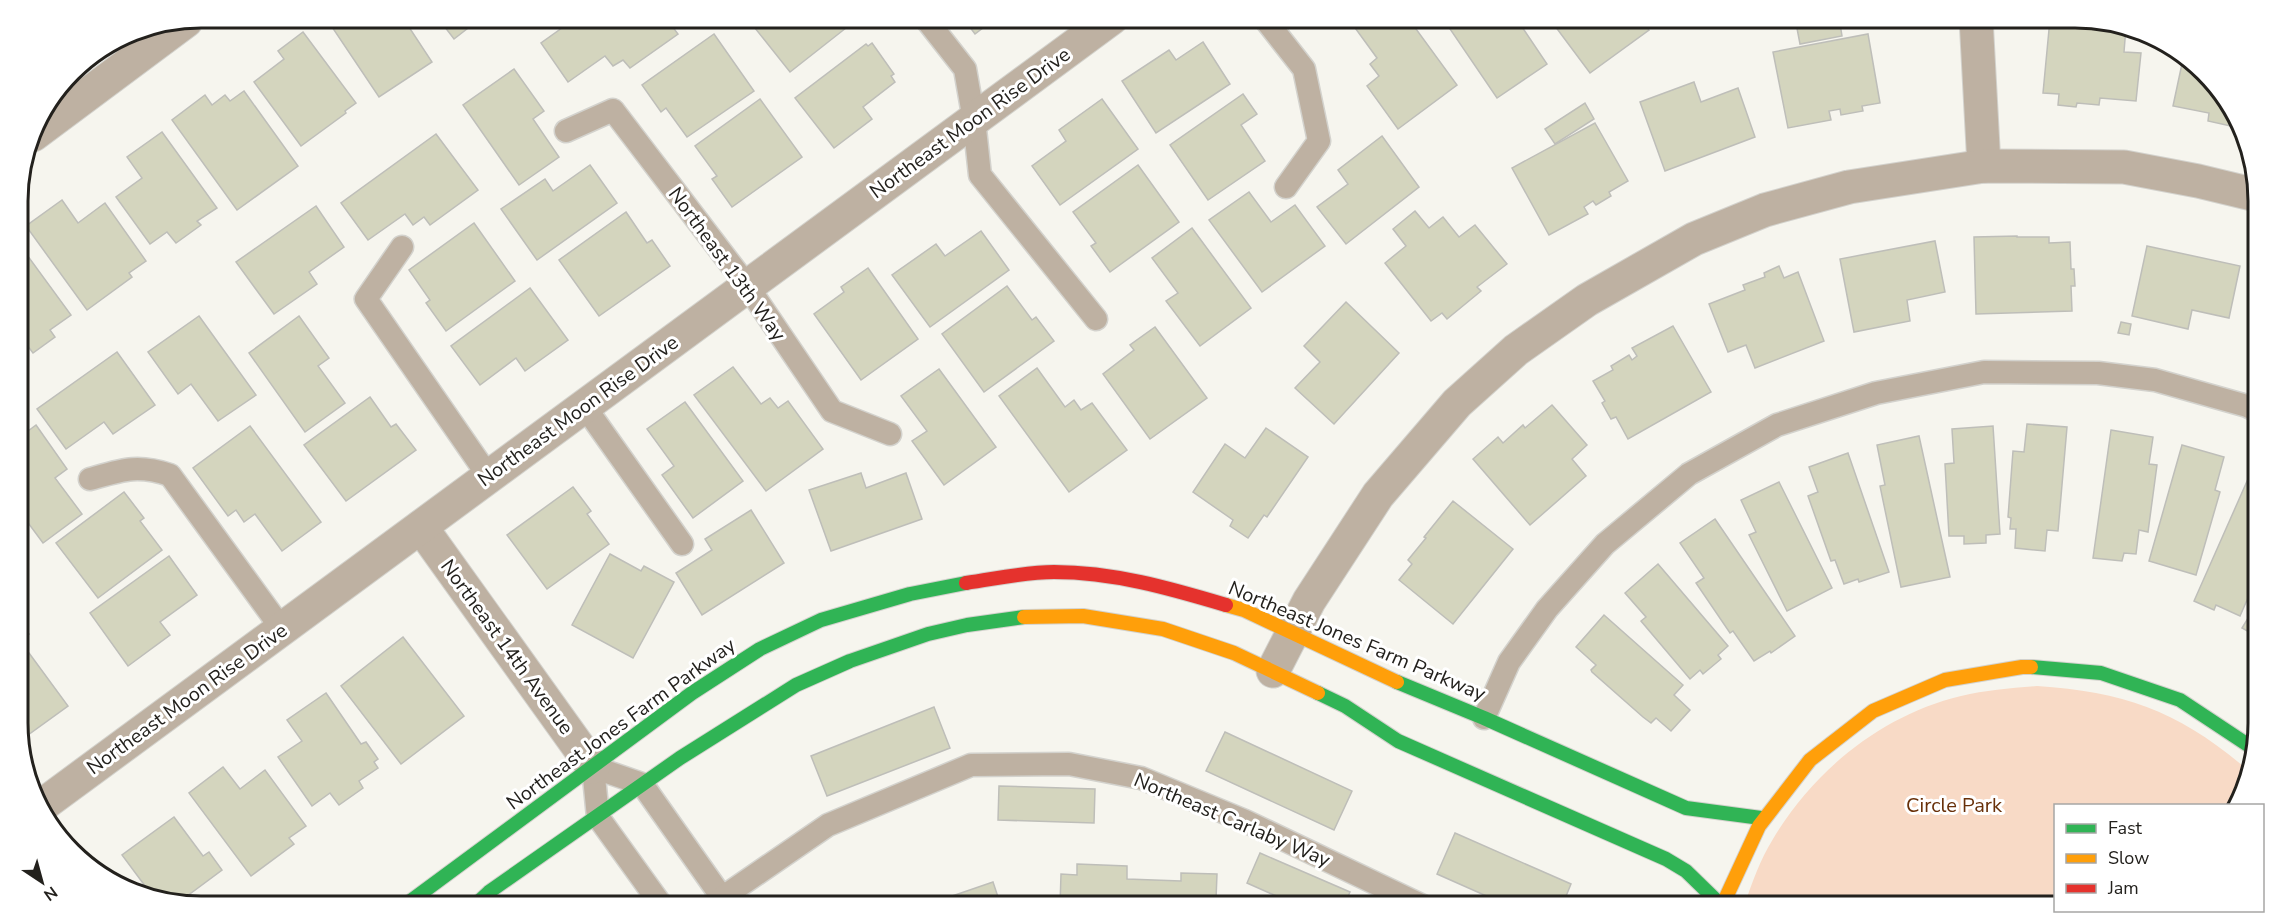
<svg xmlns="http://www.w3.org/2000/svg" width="2276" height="924" font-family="'Nunito Sans',sans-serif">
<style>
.green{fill:#f8dac6}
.building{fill:#d4d5be;stroke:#bebeb9;stroke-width:1.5}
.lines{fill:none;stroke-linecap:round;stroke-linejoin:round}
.lane-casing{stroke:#d3d2cd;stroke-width:25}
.street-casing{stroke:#d3d2cd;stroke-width:35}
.fast-casing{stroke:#d3d2cd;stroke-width:16}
.slow-casing{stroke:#d3d2cd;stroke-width:16}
.jam-casing{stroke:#d3d2cd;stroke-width:16}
.lane{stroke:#beb1a2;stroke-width:22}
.street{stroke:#beb1a2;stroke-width:33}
.fast{stroke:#30b455;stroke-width:14}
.slow{stroke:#ff9f0a;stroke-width:14}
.jam{stroke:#e5322d;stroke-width:14}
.labels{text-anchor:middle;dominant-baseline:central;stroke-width:6;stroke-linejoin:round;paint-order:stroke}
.street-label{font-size:20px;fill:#23211d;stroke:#fff}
.park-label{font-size:20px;fill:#683009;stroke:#fff}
.rim{fill:none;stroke:#23211d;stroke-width:3}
</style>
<rect width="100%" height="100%" fill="#f6f5ee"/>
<!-- green -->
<path class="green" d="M2037,686C2127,692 2181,712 2250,772L2248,782L2235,805L2056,806L2055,906H1744C1752,883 1760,860 1773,839C1814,770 1882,715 1961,696C1986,690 2011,688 2037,686Z"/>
<!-- building -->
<g class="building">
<polygon points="338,18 403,18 432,62 379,97 330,24"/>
<polygon points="438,18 481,18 454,39"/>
<polygon points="576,18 666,18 678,34 630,68 623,60 613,66 605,56 568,82 541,43"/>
<polygon points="757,18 838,18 846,28 790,72 751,23"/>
<polygon points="963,18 996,18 975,34"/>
<polygon points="1354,18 1408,18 1457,85 1398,129 1367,86 1379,76 1370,64 1377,58 1350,21"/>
<polygon points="1460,18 1493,18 1498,25 1508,18 1516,18 1547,64 1497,98 1448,26"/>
<polygon points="1549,18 1640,18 1649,30 1590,73"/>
<polygon points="1824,18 1839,18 1842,36 1800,44 1796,23"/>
<polygon points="2050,19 2126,27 2124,52 2141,53 2136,101 2100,98 2099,105 2077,103 2076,107 2058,105 2059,94 2043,93"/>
<polygon points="303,32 356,103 345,111 346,113 301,146 254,82 284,59 278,51"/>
<polygon points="714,34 754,91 687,137 666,108 661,112 642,85"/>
<polygon points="1868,34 1880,103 1862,106 1863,111 1841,115 1840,109 1829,111 1831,120 1788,128 1773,52"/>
<polygon points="1203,42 1230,84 1156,133 1122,81 1169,50 1176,60"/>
<polygon points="872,43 894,74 891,76 895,82 863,107 872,119 834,148 795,98 866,44 868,46"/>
<polygon points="2183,59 2191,61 2220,90 2235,127 2208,121 2209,113 2173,106"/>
<polygon points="514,69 544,111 533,119 559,157 519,185 463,105"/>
<polygon points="1694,82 1701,102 1738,88 1755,137 1665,171 1640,102"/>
<polygon points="244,91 298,166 237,210 172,120 205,95 212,105 225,95 230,101"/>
<polygon points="1243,94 1257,114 1241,125 1265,161 1208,200 1170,145"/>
<polygon points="760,99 802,157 732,207 712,179 717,176 695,146"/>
<polygon points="1102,99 1138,149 1060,205 1032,166 1066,141 1059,130"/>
<polygon points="1585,103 1594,119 1555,144 1545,129"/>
<polygon points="1595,123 1628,181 1609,192 1611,196 1596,205 1593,201 1584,207 1588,214 1549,235 1512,168"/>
<polygon points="162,132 217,208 197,221 201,225 176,243 167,232 150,244 116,197 142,178 127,157"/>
<polygon points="436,134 478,190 430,225 424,217 413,225 405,214 368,240 341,203"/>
<polygon points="1382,136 1419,187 1346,244 1317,207 1348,184 1338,170"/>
<polygon points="590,165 617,203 537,260 501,209 545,179 553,191"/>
<polygon points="1138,165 1179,222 1110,272 1091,246 1096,243 1073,212"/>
<polygon points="1249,192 1271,222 1295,205 1325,246 1262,292 1209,220"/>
<polygon points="62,200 78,223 105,203 146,261 129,273 132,277 87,310 26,226"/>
<polygon points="316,206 344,247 309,272 317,284 274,314 236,262"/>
<polygon points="1415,211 1429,228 1443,217 1459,237 1475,225 1507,264 1477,287 1481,291 1447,319 1442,313 1431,321 1385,263 1406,246 1393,229"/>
<polygon points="626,212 647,243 652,240 670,266 599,316 559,260"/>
<polygon points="474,223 515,281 446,331 426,303 430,300 409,270"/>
<polygon points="1192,228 1251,308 1200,346 1166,301 1178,293 1152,258"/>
<polygon points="981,231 1009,270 930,327 892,275 936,244 945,256"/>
<polygon points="2017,236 2017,237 2049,237 2049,243 2070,242 2071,269 2074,269 2075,286 2071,286 2072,311 1976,314 1974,237"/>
<polygon points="1935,241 1945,292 1907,300 1910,321 1854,332 1840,259"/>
<polygon points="19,244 71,315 50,330 55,337 33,353 24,341 19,344"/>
<polygon points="2147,246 2240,266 2229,318 2192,310 2188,329 2132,316"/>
<polygon points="1779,266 1784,278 1798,272 1824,341 1755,368 1746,345 1728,352 1709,304 1745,290 1743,285 1765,277 1764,273"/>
<polygon points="868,268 918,339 861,380 814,314 844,292 841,287"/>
<polygon points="1007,286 1032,320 1036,317 1054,341 984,392 942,334"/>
<polygon points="530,288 568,340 525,371 516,358 480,385 451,346"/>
<polygon points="1346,302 1399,353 1334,424 1295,388 1320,362 1304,346"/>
<polygon points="199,316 256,395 218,421 191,384 178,394 148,352"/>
<polygon points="299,316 329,358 318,366 345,403 305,432 249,353"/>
<polygon points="2121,322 2131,324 2129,335 2118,333"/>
<polygon points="1673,326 1711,392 1628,439 1616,417 1611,419 1602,403 1605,401 1593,381 1613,370 1611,366 1629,355 1632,360 1637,356 1632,348"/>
<polygon points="1155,327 1207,398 1150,439 1103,374 1134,350 1130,345"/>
<polygon points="117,352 155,405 113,434 104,422 66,449 37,409"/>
<polygon points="733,367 761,404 770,398 778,408 788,401 823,449 766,491 694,395"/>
<polygon points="1037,368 1065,407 1074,400 1081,410 1092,403 1127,450 1069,492 999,396"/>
<polygon points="939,369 996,447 944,485 912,441 927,431 901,396"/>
<polygon points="370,397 391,427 396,424 416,450 346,501 304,445"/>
<polygon points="685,402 743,481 693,518 662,475 674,466 647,429"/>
<polygon points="1552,405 1587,445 1572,459 1586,476 1530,525 1473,459 1498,437 1503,443 1523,425 1525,428"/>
<polygon points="2027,424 2067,427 2058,531 2047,530 2045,551 2015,548 2016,529 2010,529 2011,518 2008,517 2013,451 2024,452"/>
<polygon points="36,425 67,469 55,478 82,514 43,543 20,512 20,437"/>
<polygon points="250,426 321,522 282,551 255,514 244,522 236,510 228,516 193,468"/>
<polygon points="1993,426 2000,534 1986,535 1986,543 1964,544 1964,536 1949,536 1945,464 1954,463 1952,429"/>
<polygon points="1266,428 1308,457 1267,517 1264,515 1248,538 1230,526 1233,520 1193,492 1225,444 1245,458"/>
<polygon points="2111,430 2153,437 2149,464 2157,465 2148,532 2139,530 2136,554 2124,553 2122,561 2093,558"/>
<polygon points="1919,436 1950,577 1901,587 1880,486 1885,485 1877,445"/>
<polygon points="2182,445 2224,457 2215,490 2220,492 2196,575 2149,561"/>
<polygon points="1848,453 1889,572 1859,582 1858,579 1844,584 1835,560 1831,561 1808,496 1818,492 1809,467"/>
<polygon points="2252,470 2257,472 2258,575 2240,616 2216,605 2214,610 2194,601"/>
<polygon points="861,473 866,488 906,473 922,519 831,551 809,490"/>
<polygon points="1779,482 1832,588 1787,611 1749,535 1756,532 1741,500"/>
<polygon points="573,487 591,511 587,514 609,544 547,589 507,535"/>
<polygon points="124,492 144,518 140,521 162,550 98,598 56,543"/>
<polygon points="1453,501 1513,549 1453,624 1399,580 1412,564 1408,560 1426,538 1424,537"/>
<polygon points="751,510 784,563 702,615 676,573 712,550 705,539"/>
<polygon points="1715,519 1795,636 1771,653 1770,651 1754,661 1733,631 1730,633 1696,583 1704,578 1680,543"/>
<polygon points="610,554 641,571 644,566 674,582 633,658 572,625"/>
<polygon points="169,556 197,595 160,622 170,635 128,666 90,613"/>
<polygon points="1658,564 1728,646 1718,655 1721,659 1703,674 1700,670 1690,679 1641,621 1646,617 1625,593"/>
<polygon points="2258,602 2258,637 2242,628"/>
<polygon points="1604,615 1683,685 1674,695 1690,710 1671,731 1656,718 1651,723 1643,717 1592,672 1591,670 1596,665 1576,647"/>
<polygon points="21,622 29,634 21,640"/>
<polygon points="403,637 464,716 401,764 341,686"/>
<polygon points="29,653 68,706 21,740 21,659"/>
<polygon points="326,693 361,744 366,742 378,759 374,762 378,768 359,781 363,788 339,805 330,793 312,806 278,757 302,741 287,720"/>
<polygon points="934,707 950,748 827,796 811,756"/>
<polygon points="1225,732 1352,791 1334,830 1206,771"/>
<polygon points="223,767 240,789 265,770 306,826 289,838 294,844 251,876 189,793"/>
<polygon points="999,786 1095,789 1094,823 998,820"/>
<polygon points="174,817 203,856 209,852 222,870 179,902 154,898 122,855"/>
<polygon points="1455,833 1571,884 1562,906 1509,906 1437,874"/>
<polygon points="1260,853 1350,892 1344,906 1299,906 1247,883"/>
<polygon points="1077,864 1127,866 1127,879 1181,881 1181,873 1217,874 1216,899 1225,899 1225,906 1060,906 1061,874 1077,875"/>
<polygon points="993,882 1001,906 923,906"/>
</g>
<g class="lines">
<!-- lane casing -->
<g class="lane-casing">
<g id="lane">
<polyline points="925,18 965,69 974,120 980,175 1096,319"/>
<polyline points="1264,18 1304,69 1319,141 1286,187"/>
<polyline points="566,131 613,110 748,287 832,411 890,434"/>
<polyline points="402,247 366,299 489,477"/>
<polyline points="585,407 682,544"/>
<path d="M90,479C122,470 137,464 170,475L282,629"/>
<polyline points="1484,718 1509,662 1547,609 1605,544 1689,474 1777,425 1876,393 1984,372 2098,373 2155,380 2247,406 2257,411"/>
<polyline points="662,906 598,817 593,767 642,784 728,906"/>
<polyline points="710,906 828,825 971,765 1069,764 1141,778 1245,821 1423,906"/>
</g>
</g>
<!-- street casing -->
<g class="street-casing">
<g id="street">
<polyline points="1976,18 1984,166"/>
<polyline points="33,135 186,21"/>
<polyline points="421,527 593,767"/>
<polyline points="1273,671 1309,601 1378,495 1457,403 1516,350 1587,300 1694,239 1765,210 1849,187 1984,166 2124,167 2198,181 2256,195"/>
<polyline points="44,804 1112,18"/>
</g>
</g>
<!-- fast casing -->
<g class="fast-casing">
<g id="fast">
<polyline points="2031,667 2101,673 2180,700 2254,749"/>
<polyline points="1397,682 1484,718 1686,808 1761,818"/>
<polyline points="1318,693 1345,706 1398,741 1666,859 1686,871 1722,906"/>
<polyline points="404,906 692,693 760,649 821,620 910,594 966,583"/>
<polyline points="474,906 489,892 680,758 796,685 850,661 928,634 967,625 1024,617"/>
</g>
</g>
<!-- slow casing -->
<g class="slow-casing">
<g id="slow">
<polyline points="1226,605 1244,610 1397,682"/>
<polyline points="1024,617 1083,616 1163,629 1234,653 1318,693"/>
<polyline points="1722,906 1759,826 1810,760 1873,711 1945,680 2022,667 2031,667"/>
</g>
</g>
<!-- jam casing -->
<g class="jam-casing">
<path id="jam" d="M966,583C995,579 1025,572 1054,572C1113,572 1169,588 1226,605"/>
</g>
<!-- lane -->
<use href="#lane" class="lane"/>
<!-- street -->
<use href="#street" class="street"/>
<!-- fast -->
<use href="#fast" class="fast"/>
<!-- slow -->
<use href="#slow" class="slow"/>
<!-- jam -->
<use href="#jam" class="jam"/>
</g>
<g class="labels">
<!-- street labels -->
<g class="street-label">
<text transform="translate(970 123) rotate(-36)">Northeast Moon Rise Drive</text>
<text transform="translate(727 264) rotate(54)">Northeast 13th Way</text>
<text transform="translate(578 411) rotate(-36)">Northeast Moon Rise Drive</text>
<text transform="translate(1357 641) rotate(23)">Northeast Jones Farm Parkway</text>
<text transform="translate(507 647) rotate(54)">Northeast 14th Avenue</text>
<text transform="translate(187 699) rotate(-36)">Northeast Moon Rise Drive</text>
<text transform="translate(621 724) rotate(-36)">Northeast Jones Farm Parkway</text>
<text transform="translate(1232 820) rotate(23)">Northeast Carlaby Way</text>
</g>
<!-- park labels -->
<g class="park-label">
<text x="1954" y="805">Circle Park</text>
</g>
</g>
<!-- crop -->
<path d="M0 0H2276V924H0ZM201 28H2075A173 173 0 0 1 2248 201V723A173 173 0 0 1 2075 896H201A173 173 0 0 1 28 723V201A173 173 0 0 1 201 28Z" fill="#fff" fill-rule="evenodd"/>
<path class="rim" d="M201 28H2075A173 173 0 0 1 2248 201V723A173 173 0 0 1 2075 896H201A173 173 0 0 1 28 723V201A173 173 0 0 1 201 28Z"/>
<!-- legend -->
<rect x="2054" y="804" width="210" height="108" fill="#ffffff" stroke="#a7a6a5" stroke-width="1.5"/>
<rect x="2066" y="824" width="30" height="9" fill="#30b455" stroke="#a7a6a5" stroke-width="1.5"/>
<text x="2108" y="834" font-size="18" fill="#23211d">Fast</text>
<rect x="2066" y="854" width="30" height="9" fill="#ff9f0a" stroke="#a7a6a5" stroke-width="1.5"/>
<text x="2108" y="864" font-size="18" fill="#23211d">Slow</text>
<rect x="2066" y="884" width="30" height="9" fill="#e5322d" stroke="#a7a6a5" stroke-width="1.5"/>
<text x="2108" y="894" font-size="18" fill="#23211d">Jam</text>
<!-- north arrow -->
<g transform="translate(42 882) rotate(144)" stroke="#ffffff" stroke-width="4.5" paint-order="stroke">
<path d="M0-4.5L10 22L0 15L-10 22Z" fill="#23211d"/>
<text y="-9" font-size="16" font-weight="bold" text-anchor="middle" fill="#23211d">N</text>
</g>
</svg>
